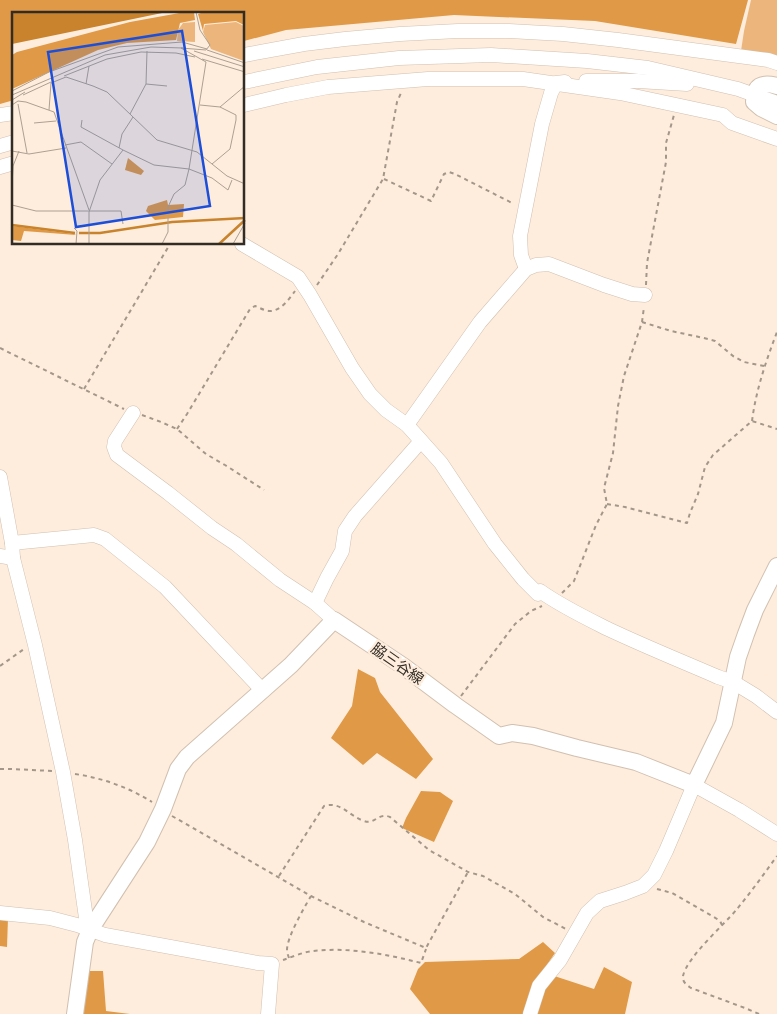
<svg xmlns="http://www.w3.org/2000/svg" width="777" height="1014" font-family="'Open Sans','Noto Sans JP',sans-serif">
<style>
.green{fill:#ebb57b}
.forest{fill:#e09946}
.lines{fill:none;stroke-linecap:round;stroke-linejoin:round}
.minor-casing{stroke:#d1c0b0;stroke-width:15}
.major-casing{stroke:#d1c0b0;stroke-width:18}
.path{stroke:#a3978a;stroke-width:2;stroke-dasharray:4 4;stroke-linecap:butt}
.minor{stroke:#fff;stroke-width:14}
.major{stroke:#fff;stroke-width:16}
.labels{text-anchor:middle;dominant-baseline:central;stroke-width:4.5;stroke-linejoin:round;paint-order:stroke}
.street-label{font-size:15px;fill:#322c25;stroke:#feeddc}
.inset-river{fill:none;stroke:#c8832c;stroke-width:2.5}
.inset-road{fill:none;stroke:#aca093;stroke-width:1}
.view{fill:#1d4ed8;fill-opacity:0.15;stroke:#1d4ed8;stroke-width:2.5}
.inset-edge{fill:none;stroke:#322c25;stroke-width:2.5}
</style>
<rect width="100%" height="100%" fill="#feeddc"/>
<!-- green -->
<polygon class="green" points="751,0 777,0 777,60 741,51 744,31"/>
<!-- forest -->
<g class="forest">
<polygon points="0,0 748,0 736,44 595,21 454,15 286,30 244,41 244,14 14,14 14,100 0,104"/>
<polygon points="358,669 375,678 380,692 433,759 416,779 377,753 363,765 331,738 352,706"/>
<polygon points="421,791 440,792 453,801 434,842 402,828 406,818"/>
<polygon points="0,917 8,918 7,947 0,946"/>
<polygon points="543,942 555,953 542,972 594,989 604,967 632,982 625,1014 430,1014 410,989 418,969 425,962 519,959"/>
<polygon points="85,971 103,971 106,1011 130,1014 79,1014"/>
</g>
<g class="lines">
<!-- minor casing -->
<g class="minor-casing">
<g id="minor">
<polyline points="244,55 304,44 345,39 400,34 458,31 509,31 563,34 618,40 768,60 777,63"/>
<polyline points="586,81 638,81 687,84"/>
<polyline points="244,82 317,67 399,58 491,55 587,61 648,68 738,89 777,103"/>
<polyline points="244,105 286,95 328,87 428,79 523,79 620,93 723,115 732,123 777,139"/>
<polyline points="0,115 14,113"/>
<polyline points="0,146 14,142"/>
<polyline points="0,167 14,163"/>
<path d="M242,244L298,277L310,295L352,368L370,394L386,410L407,425L441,463L495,544L523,579L538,594L540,591C561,606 584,617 608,629C644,646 681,661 718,677L733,682L756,696L777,712"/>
<polyline points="526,269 521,255 520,236 542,124 551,93 556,83 565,82"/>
<polyline points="133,413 115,441 114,447 117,455 168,493 212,528 236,544 280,580 315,603 334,620"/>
<polyline points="407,425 480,322 526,269 536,265 549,264 604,285 632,294 645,295"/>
<polyline points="0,477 12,543 13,558 35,645 63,772 75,840 86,918 90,930"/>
<polyline points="12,543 94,535 105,539 165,587 263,691"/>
<polyline points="0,556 13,558"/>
<polyline points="315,603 327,578 342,551 345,531 355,516 421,441"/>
<polyline points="0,913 50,918 77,925 105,935 258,963 272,964 268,1014"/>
<polyline points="530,1014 539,986 560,960 587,913 600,901 625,893 643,886 654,875 666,851 694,785 739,810 777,834"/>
</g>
</g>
<!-- major casing -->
<g class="major-casing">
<g id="major">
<path d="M777,86C762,82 754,85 754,102L761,108L777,116"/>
<polyline points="75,1014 85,942 90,930 147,842 163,809 178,769 187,757 291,665 334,620 403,666 455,705 499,736 512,733 533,736 577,748 636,762 694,785 724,723 738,657 746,634 755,610 777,566"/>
</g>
</g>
<!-- path -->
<g class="path">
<polyline points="384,179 431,201 444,174 449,172 455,174 514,204"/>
<polyline points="317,285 338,254 383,179 397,102 401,93"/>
<polyline points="646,285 647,263 666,162 666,143 674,115"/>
<polyline points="642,322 671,331 704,338 715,341 733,356 744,362 764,366"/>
<polyline points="0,348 124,409"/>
<polyline points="84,389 170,244"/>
<polyline points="142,415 161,422 177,429 206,454 225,465 264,490"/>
<path d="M752,421C756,390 766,361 777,332"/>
<path d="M177,429L187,414L250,309L255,306C260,308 265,311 270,311C281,311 289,299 295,291"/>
<polyline points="607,504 625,507 687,523 690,513 698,494 705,467 713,455 752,421 777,429"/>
<polyline points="562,593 574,581 596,525 607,504 604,488 613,453 618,406 624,376 642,322 644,307"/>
<polyline points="0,666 24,649"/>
<polyline points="461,696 515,624 531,611 542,606"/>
<polyline points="0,769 11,769 53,771"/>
<path d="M75,774C102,778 128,787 152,802"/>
<polyline points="172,816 311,896 364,922 426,948 468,872"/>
<path d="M279,876L324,806C341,801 349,816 364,821C375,825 378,812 390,817L429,850L468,872L483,876L515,894L543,917L566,929"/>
<polyline points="657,889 672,893 714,917 720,921 722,925"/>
<path d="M289,958C288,955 287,953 287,950C287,937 304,908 311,896"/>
<path d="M283,960C292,957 303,952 313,951C349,947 386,954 421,963L426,949"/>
<path d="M759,1014L745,1008L691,988C687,985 682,982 683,976C687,957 724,925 737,909C751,892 764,874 777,856"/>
</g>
<!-- minor -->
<use href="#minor" class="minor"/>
<!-- major -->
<use href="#major" class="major"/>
</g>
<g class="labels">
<!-- street labels -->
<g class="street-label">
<text transform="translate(398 663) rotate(35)">脇三谷線</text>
</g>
</g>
<!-- overview -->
<g transform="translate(12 12)">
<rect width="232" height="232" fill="#feeddc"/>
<path d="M183,10V30L165,29L166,18L171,11ZM224,10L232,14V49L199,37L191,20L193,13Z" fill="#ebb57b"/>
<path d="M173,0H182L183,8L168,11L164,28L115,31L86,38L0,77V43L5,40L118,10ZM192,0H232V13L224,9L192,12L191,19L186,2ZM116,146L132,159L129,163L113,158ZM155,188L156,193L172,192L171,205L143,208L134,199L136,194ZM0,214L62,222L64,223L12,219L9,229L0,228Z" fill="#e09946"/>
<path d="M0,0H155L0,32Z" fill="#c8832c"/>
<path class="inset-river" d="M0,213L63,221M67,221H88L160,210L233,206M207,232L233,208"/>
<path class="inset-road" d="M195,38L233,51M182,39L233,55M190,47L233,60M52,64L95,47L129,40L164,41L183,45M74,72L77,54M134,72L135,39M0,79L37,60L106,35L170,30L195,37M0,83L93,43L139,35L171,36M11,83L39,70M0,88L13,80M6,92L15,141M0,93L6,89L14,90L42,100L77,198M188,93L208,95L233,74M37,98L39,71L54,65L81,74L95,80L145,128L185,140L215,164L233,172M118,102L134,72L155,74M70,108L69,115L111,138M22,111L44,109M53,133L69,130L100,152M107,136L110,122L121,105M0,139L17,142L54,136M200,152L218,137L224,108V103L208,95M0,174L1,154L7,139M0,193L24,199H109L111,212M62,216L65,219L64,232M0,231L19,232M77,232V200L88,168L111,138L142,153L177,157L194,50L169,36L194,38L198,33L188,18L184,0M150,232L156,220V195L162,182L173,173L177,157L200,166L216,178L220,168M221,232L233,211"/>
<path class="view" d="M170,19L198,194L64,215L36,40Z"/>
<rect width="232" height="232" class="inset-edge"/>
</g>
</svg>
